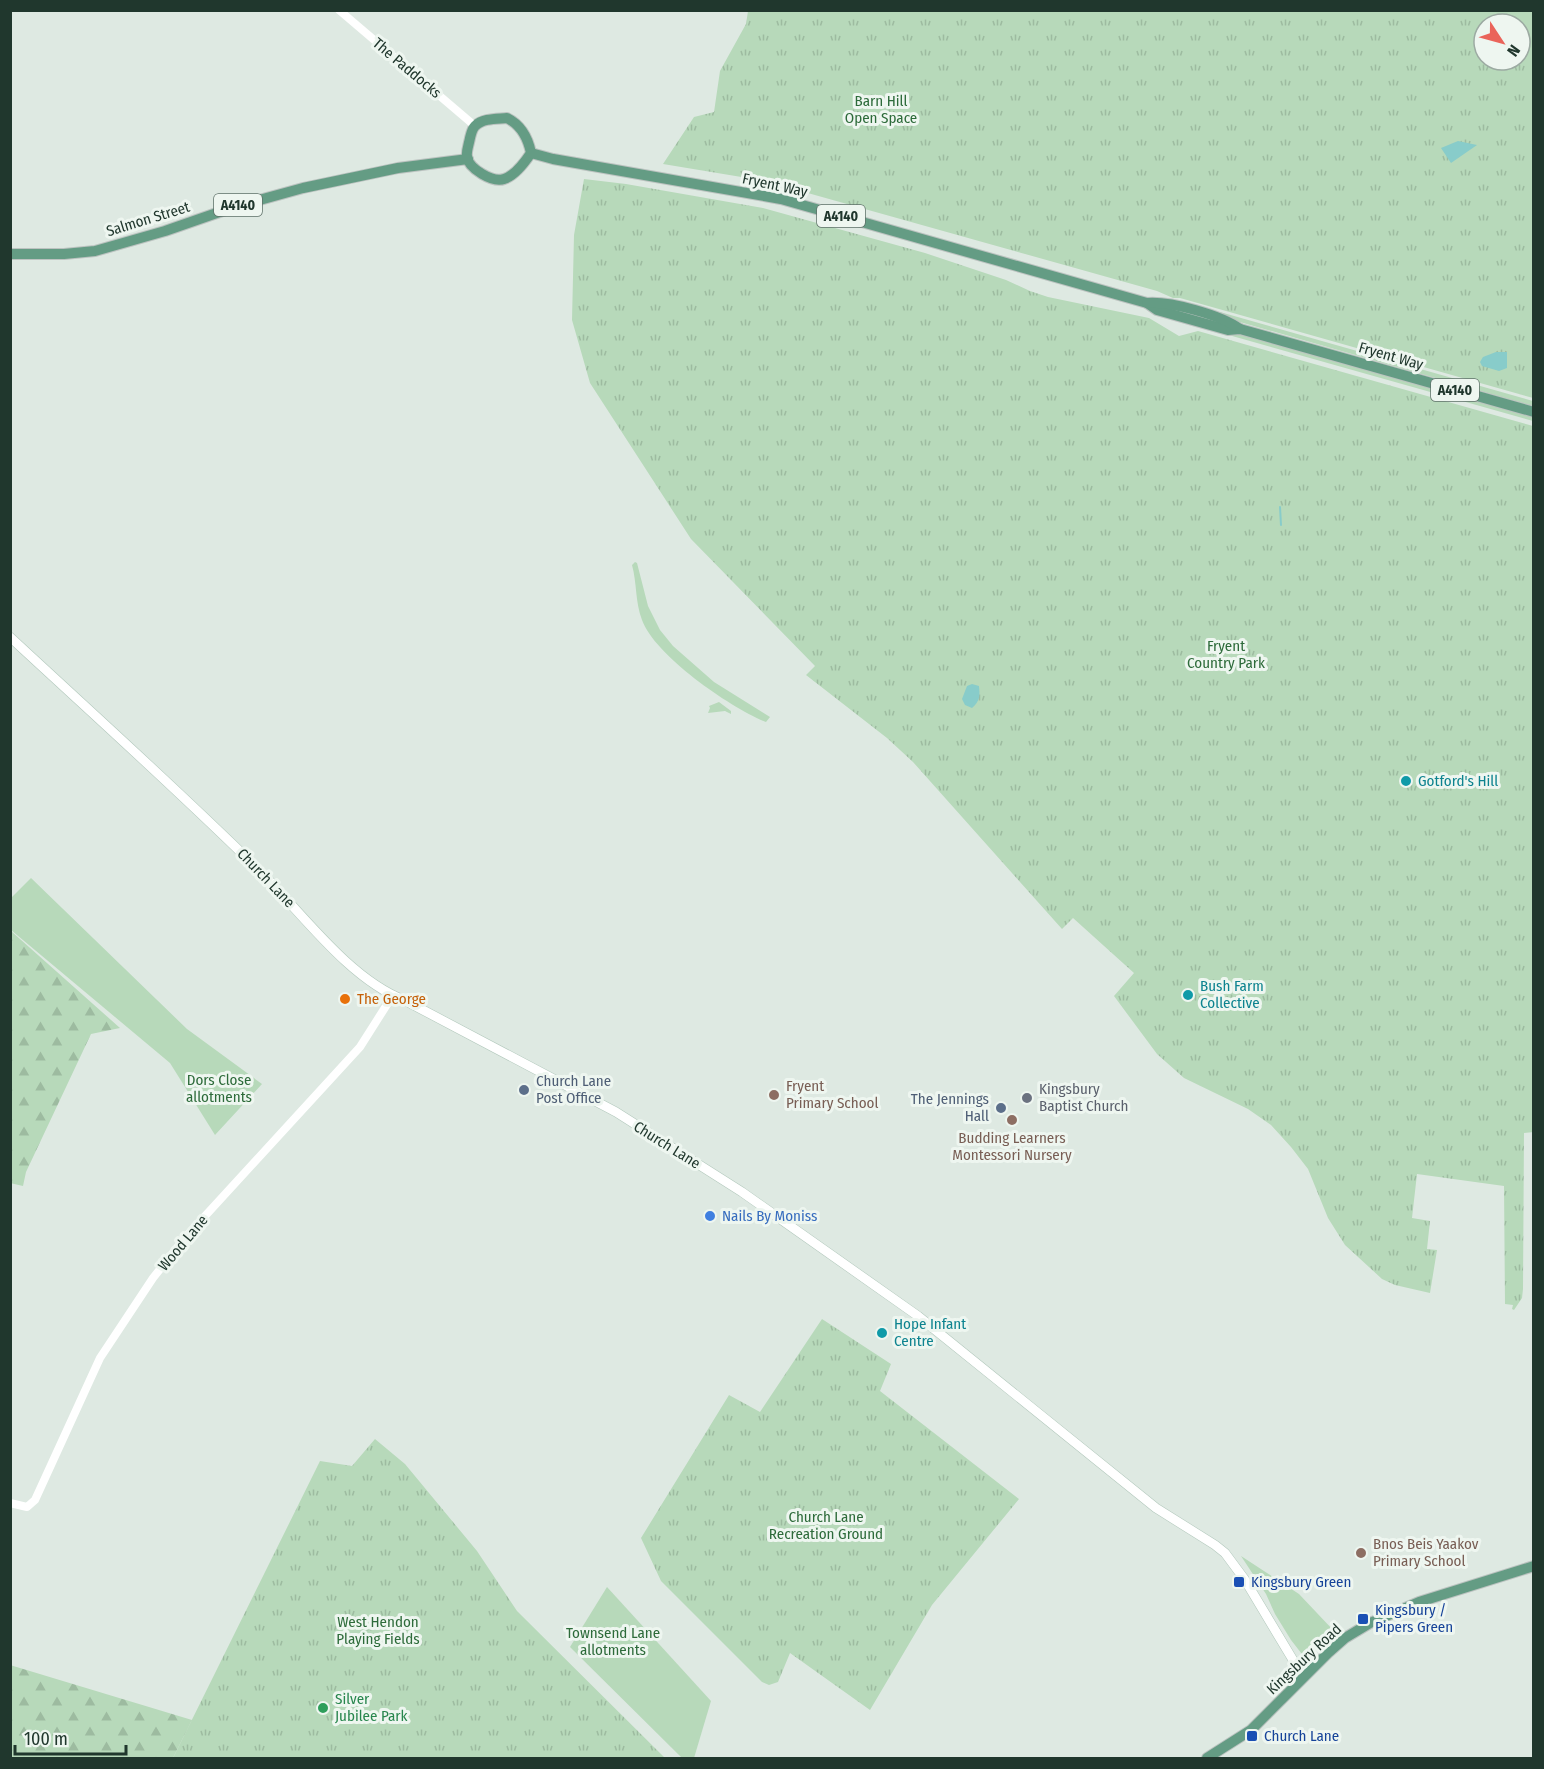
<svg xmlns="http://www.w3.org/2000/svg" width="1544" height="1769" font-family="'Fira Sans Condensed',sans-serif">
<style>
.green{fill:#b7d9ba}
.forest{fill:url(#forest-firs)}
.park{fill:url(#park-tufts);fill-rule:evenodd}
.water{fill:#88ccca}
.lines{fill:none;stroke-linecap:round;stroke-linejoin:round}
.stream{stroke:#88ccca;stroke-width:2}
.secondary-casing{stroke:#b2c8bc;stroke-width:10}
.primary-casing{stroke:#bcc3c0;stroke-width:12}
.tertiary{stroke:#fff;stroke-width:8}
.secondary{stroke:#fff;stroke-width:9}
.primary{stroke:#649c84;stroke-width:10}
.culture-dot{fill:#0f9aa8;stroke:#eef6f0;stroke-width:2}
.food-dot{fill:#e8710a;stroke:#eef6f0;stroke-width:2}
.service-dot{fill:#5c6f8a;stroke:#eef6f0;stroke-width:2}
.education-dot{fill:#8d6e63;stroke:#eef6f0;stroke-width:2}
.worship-dot{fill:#6b7280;stroke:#eef6f0;stroke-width:2}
.shop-dot{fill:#3f7fe0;stroke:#eef6f0;stroke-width:2}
.transit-dot{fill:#1a4fb4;stroke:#eef6f0;stroke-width:2}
.leisure-dot{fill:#2e9e5b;stroke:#eef6f0;stroke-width:2}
.labels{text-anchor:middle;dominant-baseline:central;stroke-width:6;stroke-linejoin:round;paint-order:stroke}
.shield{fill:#eef6f0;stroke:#5e7068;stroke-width:1.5}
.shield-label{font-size:14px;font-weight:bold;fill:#20372d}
.street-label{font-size:15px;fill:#20372d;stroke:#eef6f0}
.park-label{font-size:15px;fill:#2d6b3a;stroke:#eef6f0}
.culture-label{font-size:15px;fill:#0d838f;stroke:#eef6f0;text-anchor:start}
.food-label{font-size:15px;fill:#c56008;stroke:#eef6f0;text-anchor:start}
.service-label{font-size:15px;fill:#4e5e75;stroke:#eef6f0;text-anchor:start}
.education-label{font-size:15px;fill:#785e54;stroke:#eef6f0;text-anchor:start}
.worship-label{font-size:15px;fill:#5b616d;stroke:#eef6f0;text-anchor:start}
.shop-label{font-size:15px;fill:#366cbe;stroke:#eef6f0;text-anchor:start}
.transit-label{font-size:15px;fill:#164399;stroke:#eef6f0;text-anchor:start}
.leisure-label{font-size:15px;fill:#27864d;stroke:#eef6f0;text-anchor:start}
</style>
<defs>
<pattern id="forest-firs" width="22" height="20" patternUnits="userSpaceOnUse" patternTransform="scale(1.5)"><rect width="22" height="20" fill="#b7d9ba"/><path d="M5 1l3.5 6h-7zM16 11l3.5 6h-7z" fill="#9dbba0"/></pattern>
<pattern id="park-tufts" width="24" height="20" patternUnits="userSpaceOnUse" patternTransform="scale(1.5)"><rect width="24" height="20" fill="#b7d9ba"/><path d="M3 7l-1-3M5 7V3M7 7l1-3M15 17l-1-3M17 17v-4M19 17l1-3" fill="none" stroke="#9dbba0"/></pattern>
</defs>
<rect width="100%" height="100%" fill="#dee9e2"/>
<!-- green -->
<g class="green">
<polygon points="1220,312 1533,401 1533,406 1219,316"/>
<polygon points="1219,328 1533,417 1533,421 1218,332"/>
<path d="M635,562L637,563L648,606L660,630L673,646L714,682L770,717L766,722C731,708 655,656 642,620C635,602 637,583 632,565Z"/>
<polygon points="719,702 731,711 731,714 725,711 708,713 710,708 709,706"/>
<polygon points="31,878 187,1029 262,1084 215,1135 170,1063 11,930 11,898"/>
<polygon points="1241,1556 1299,1594 1334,1631 1305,1658 1291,1640 1275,1614 1266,1594"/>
<polygon points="607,1587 711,1701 694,1758 682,1758 570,1647"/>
</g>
<!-- forest -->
<g class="forest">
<polygon points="11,931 120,1028 91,1034 26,1172 23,1186 10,1183"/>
<polygon points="10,1665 192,1720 173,1758 11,1758"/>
</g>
<!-- park -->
<g class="park">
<path d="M748,11H1533V398L1180,298H1173L1157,291L765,181L663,164L694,117L714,112L720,71L746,24ZM1484,24H1520V60H1484Z"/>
<polygon points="584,179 626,184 763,208 925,253 1006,280 1030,291 1048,297 1149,318 1179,336 1198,331 1533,426 1534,1132 1524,1133 1523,1289 1522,1298 1514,1310 1512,1309 1513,1305 1505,1304 1504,1186 1417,1174 1412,1218 1430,1221 1427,1249 1437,1250 1430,1293 1395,1285 1382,1279 1345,1245 1328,1218 1308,1169 1291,1147 1271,1125 1248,1109 1184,1078 1157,1054 1114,996 1134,973 1073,918 1062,929 913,762 887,738 806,675 815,666 691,539 590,383 572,320 574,235"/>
<polygon points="822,1319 891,1364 880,1391 1019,1499 932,1605 870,1710 790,1653 778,1682 769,1685 762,1682 661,1581 641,1538 729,1395 760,1412"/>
<polygon points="375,1439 405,1464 477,1551 517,1611 665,1758 173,1758 320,1461 352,1466"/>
</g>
<!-- water -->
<g class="water">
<polygon points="1458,141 1477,145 1451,163 1441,148"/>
<polygon points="1496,352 1507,352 1507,368 1499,371 1482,366 1480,362 1483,357"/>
<path d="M972,684L979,686C980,696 980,701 972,708L965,705L962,699L967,686Z"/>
</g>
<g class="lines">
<!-- stream -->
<polyline class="stream" points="1280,507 1281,525"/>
<!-- secondary casing -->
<g class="secondary-casing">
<path id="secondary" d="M10,637C93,714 178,790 259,870C301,912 349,979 404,1000L616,1112L742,1192L918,1316L1156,1508L1215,1545L1225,1553L1245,1580L1293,1660L1306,1674"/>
</g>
<!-- primary casing -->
<g class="primary-casing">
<g id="primary">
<path d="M507,118C521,125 528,138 531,153C525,162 514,176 504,179C493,183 469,169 467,157C466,151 469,144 470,138C471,134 472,129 475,126C483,118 497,119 507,118Z"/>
<polyline points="531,153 553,159 781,199 1147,303 1157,310 1228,330 1240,329 1534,412"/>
<polyline points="10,254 64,254 95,251 165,231 234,207 303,188 398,168 468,159"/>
<path d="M1147,303C1170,301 1221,315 1240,329"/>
<polyline points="1207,1758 1251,1730 1328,1653 1345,1638 1370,1623 1419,1602 1534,1566"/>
</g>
</g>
<!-- tertiary -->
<g class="tertiary">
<polyline points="339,10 475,126"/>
<polyline points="10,1503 27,1507 35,1500 100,1358 153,1278 184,1239 360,1047 393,995"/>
</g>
<!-- secondary -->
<use href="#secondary" class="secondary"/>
<!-- primary -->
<use href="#primary" class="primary"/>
</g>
<!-- markers -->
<g class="culture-dot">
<circle cx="1406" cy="781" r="6"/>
<circle cx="1188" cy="995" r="6"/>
<circle cx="882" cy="1333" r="6"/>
</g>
<circle class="food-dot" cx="345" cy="999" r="6"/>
<g class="service-dot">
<circle cx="524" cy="1090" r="6"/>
<circle cx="1001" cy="1108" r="6"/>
</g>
<g class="education-dot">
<circle cx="774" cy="1095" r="6"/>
<circle cx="1012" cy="1120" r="6"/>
<circle cx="1361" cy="1553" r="6"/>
</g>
<circle class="worship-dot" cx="1027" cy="1098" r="6"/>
<circle class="shop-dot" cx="710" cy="1216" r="6"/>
<g class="transit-dot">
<rect x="1233" y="1576" width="12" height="12" rx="3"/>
<rect x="1357" y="1613" width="12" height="12" rx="3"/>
<rect x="1246" y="1730" width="12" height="12" rx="3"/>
</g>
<circle class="leisure-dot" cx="323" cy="1708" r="6"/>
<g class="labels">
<!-- shield labels -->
<g class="shield">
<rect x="214" y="194" width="48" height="22" rx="4.5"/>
<rect x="817" y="205" width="48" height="22" rx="4.5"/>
<rect x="1431" y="379" width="48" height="22" rx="4.5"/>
</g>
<g class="shield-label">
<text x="238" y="205">A4140</text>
<text x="841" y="216">A4140</text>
<text x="1455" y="390">A4140</text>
</g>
<!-- street labels -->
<g class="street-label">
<text transform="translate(407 68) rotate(40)">The Paddocks</text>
<text transform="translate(775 185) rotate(12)">Fryent Way</text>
<text transform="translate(148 219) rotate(-17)">Salmon Street</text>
<text transform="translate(1391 356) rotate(16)">Fryent Way</text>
<text transform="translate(266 878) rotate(46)">Church Lane</text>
<text transform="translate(667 1145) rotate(32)">Church Lane</text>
<text transform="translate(183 1243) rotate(-50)">Wood Lane</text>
<text transform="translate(1304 1659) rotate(-43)">Kingsbury Road</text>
</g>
<!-- park labels -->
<g class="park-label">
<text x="881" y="101">Barn Hill<tspan x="881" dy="17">Open Space</tspan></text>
<text x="1226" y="646">Fryent<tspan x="1226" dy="17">Country Park</tspan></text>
<text x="219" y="1080">Dors Close<tspan x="219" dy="17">allotments</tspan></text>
<text x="826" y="1517">Church Lane<tspan x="826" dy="17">Recreation Ground</tspan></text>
<text x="378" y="1622">West Hendon<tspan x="378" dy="17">Playing Fields</tspan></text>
<text x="613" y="1633">Townsend Lane<tspan x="613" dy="17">allotments</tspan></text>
</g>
<!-- culture labels -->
<g class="culture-label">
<text x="1418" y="781">Gotford's Hill</text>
<text x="1200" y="986">Bush Farm<tspan x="1200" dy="17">Collective</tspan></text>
<text x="894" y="1324">Hope Infant<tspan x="894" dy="17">Centre</tspan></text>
</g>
<!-- food labels -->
<g class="food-label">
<text x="357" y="999">The George</text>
</g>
<!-- service labels -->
<g class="service-label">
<text x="536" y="1081">Church Lane<tspan x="536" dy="17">Post Office</tspan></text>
<text x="989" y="1099" text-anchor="end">The Jennings<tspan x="989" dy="17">Hall</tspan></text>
</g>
<!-- education labels -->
<g class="education-label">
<text x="786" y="1086">Fryent<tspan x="786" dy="17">Primary School</tspan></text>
<text x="1012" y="1138" text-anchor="middle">Budding Learners<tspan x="1012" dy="17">Montessori Nursery</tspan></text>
<text x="1373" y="1544">Bnos Beis Yaakov<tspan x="1373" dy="17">Primary School</tspan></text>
</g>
<!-- worship labels -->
<g class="worship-label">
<text x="1039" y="1089">Kingsbury<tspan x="1039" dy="17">Baptist Church</tspan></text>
</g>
<!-- shop labels -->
<g class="shop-label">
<text x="722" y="1216">Nails By Moniss</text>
</g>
<!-- transit labels -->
<g class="transit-label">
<text x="1251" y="1582">Kingsbury Green</text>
<text x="1375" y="1610">Kingsbury /<tspan x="1375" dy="17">Pipers Green</tspan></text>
<text x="1264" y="1736">Church Lane</text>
</g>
<!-- leisure labels -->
<g class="leisure-label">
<text x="335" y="1699">Silver<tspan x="335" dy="17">Jubilee Park</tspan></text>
</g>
</g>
<!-- border -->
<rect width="1544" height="1769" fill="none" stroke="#20372d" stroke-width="24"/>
<!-- north arrow -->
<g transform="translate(1502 42) rotate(126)"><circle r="28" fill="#eef6f0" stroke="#9caaa2" stroke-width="1.5"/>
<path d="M0-4.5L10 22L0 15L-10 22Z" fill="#ea645a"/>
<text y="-9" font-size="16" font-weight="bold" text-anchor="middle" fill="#20372d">N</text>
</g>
<!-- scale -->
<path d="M15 1745v9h111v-9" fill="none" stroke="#20372d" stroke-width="3"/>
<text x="24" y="1745" font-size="18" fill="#20372d" stroke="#eef6f0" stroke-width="4.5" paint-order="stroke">100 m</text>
</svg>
